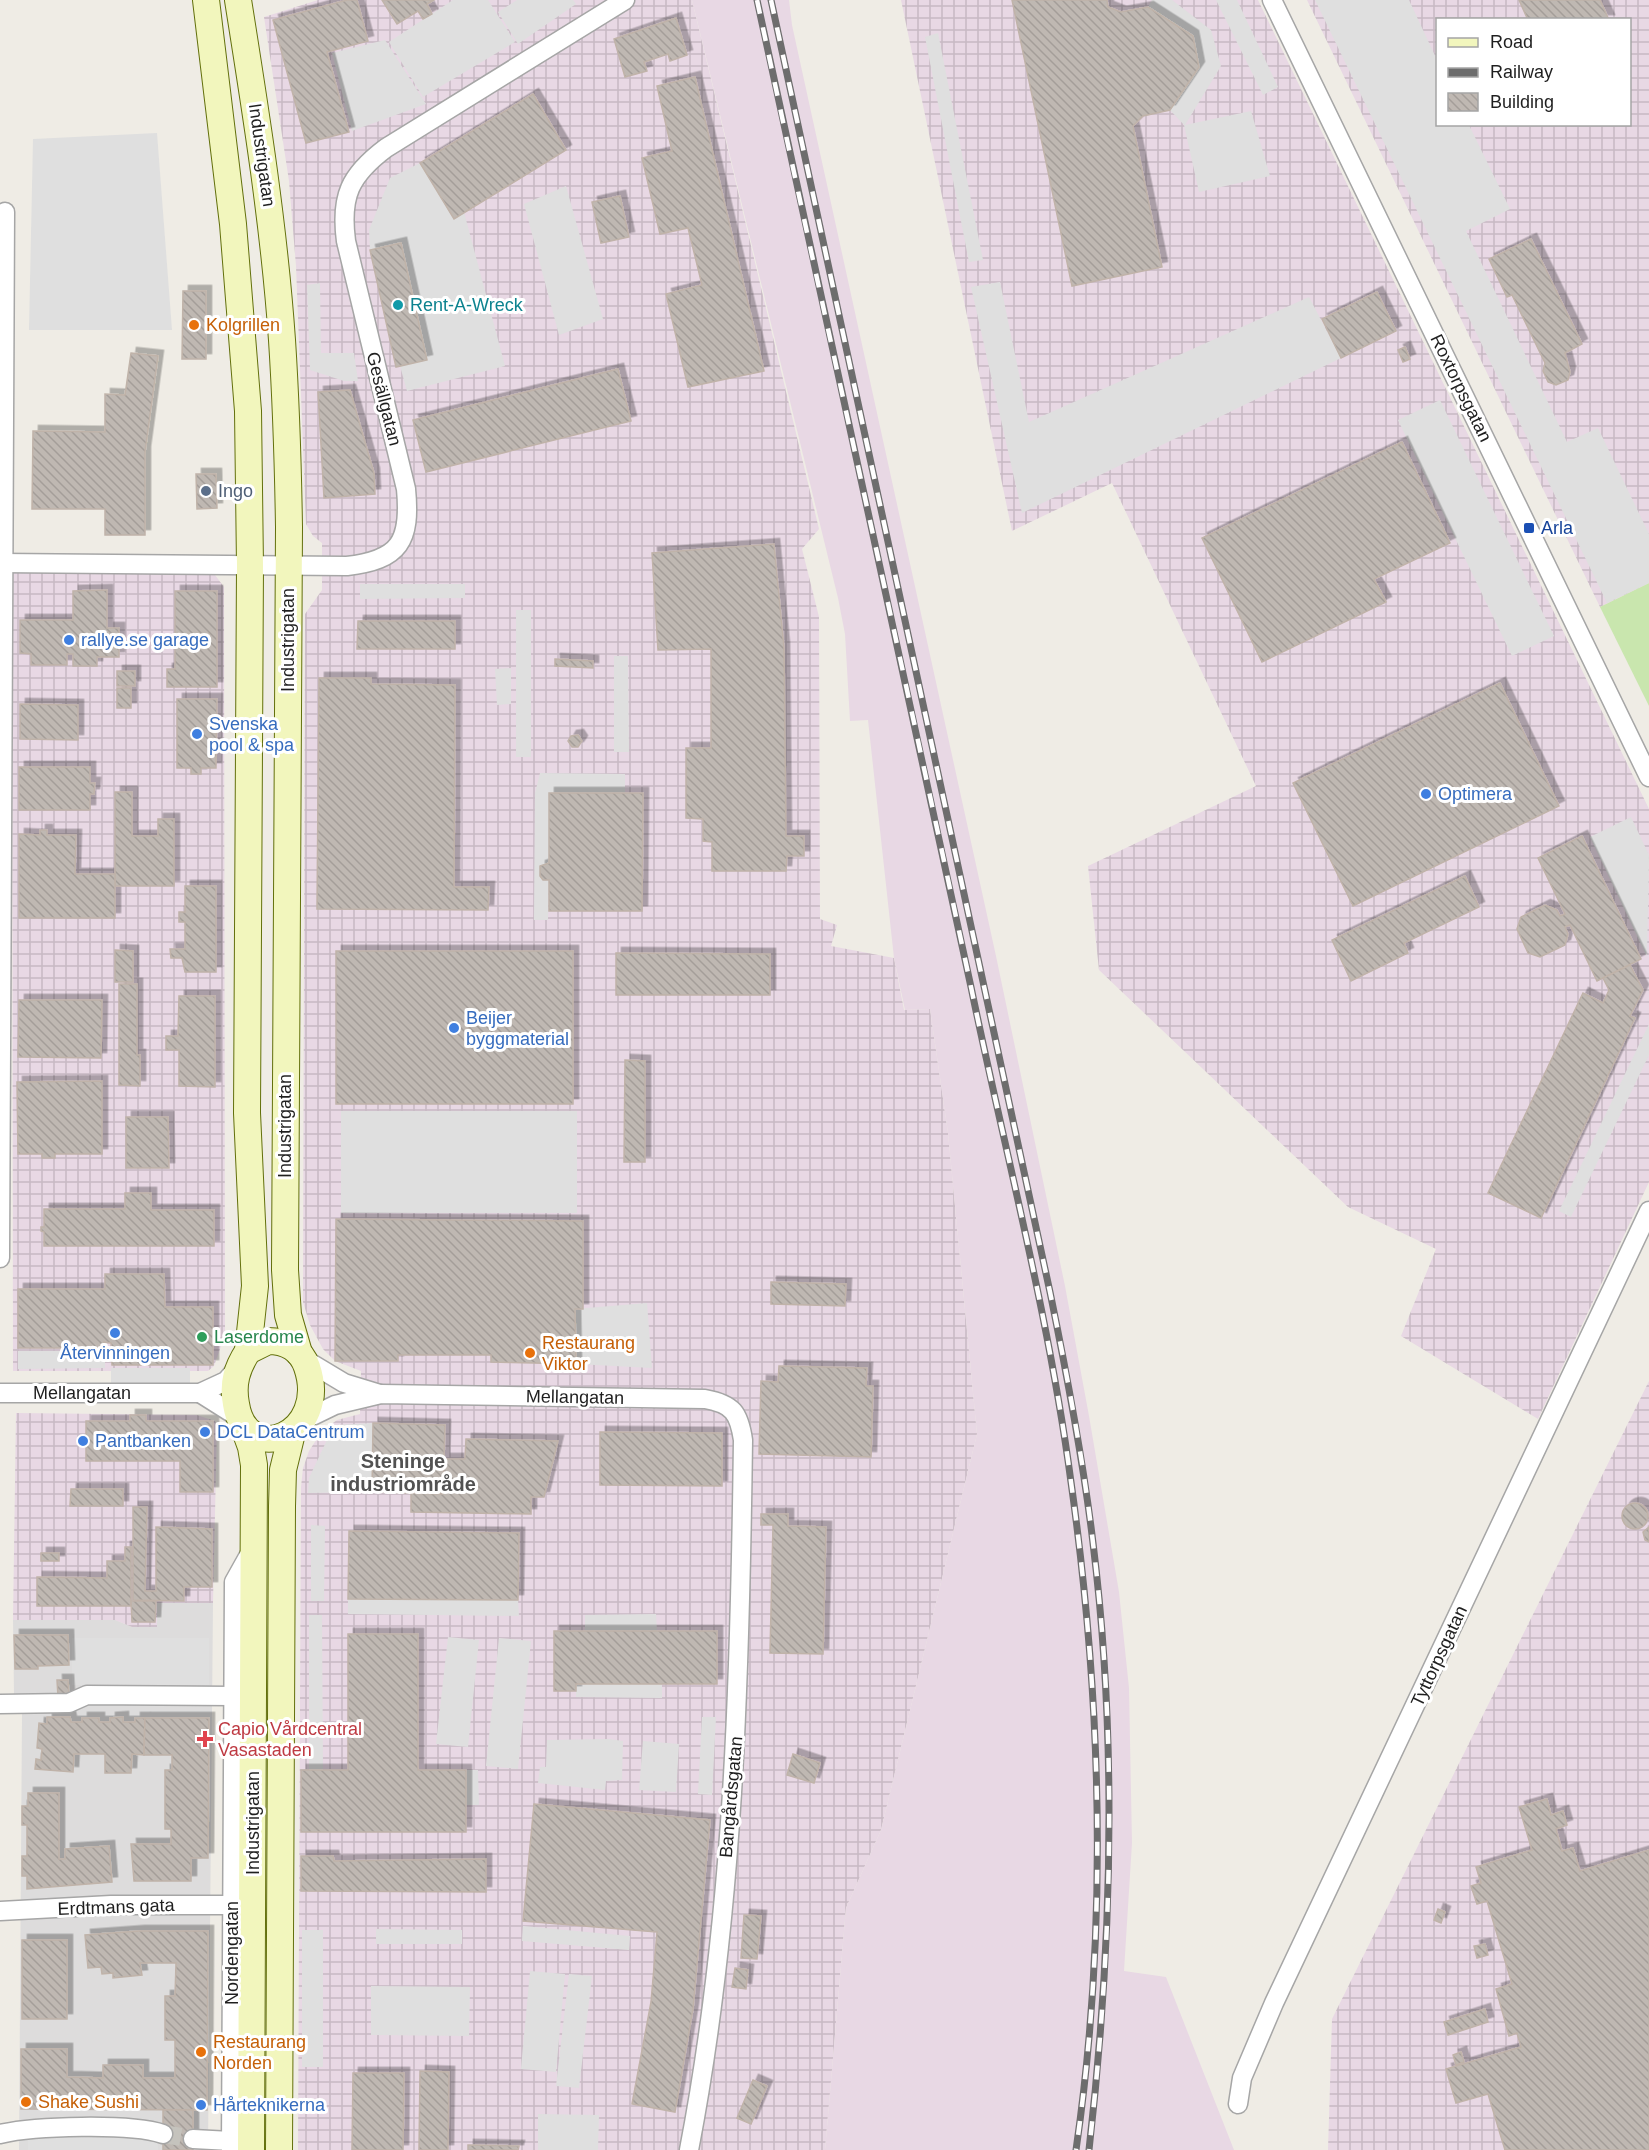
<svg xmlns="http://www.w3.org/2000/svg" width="1649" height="2150" font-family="Arial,sans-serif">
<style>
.residential{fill:#dddcdc}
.industrial{fill:url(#industrial-grid);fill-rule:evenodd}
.railway{fill:#e8d8e4}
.grass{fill:#c9e6ae}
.parking{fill:#dfdfdf}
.building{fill:url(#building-back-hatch);stroke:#c0b3a9;stroke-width:1.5;filter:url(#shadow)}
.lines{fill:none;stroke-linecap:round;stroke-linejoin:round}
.street-tunnel{stroke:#c5c3bd;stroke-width:18;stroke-dasharray:18 9;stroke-linecap:butt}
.street-casing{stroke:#a6a6a6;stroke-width:21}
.secondary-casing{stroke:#63700c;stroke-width:28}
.street{stroke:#fff;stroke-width:18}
.secondary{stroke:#f2f6bd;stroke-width:26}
.rail-casing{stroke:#6d6d6d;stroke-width:7}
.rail{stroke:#fff;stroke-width:4.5;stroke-dasharray:14;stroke-linecap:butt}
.culture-dot{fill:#0f9aa8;stroke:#fff;stroke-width:2}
.food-dot{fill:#e8710a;stroke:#fff;stroke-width:2}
.service-dot{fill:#5c6f8a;stroke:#fff;stroke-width:2}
.transit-dot{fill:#1a4fb4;stroke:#fff;stroke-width:2}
.shop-dot{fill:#3f7fe0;stroke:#fff;stroke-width:2}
.leisure-dot{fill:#2e9e5b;stroke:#fff;stroke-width:2}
.health-dot{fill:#e0444e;stroke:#fff;stroke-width:2}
.labels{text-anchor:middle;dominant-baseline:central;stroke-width:6;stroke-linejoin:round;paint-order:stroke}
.street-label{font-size:18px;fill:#1f1f1f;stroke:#fff}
.culture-label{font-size:18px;fill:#0d838f;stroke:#fff;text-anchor:start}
.food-label{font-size:18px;fill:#c56008;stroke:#fff;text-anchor:start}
.service-label{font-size:18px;fill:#4e5e75;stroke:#fff;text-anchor:start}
.transit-label{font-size:18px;fill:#164399;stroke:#fff;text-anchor:start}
.shop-label{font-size:18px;fill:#366cbe;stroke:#fff;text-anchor:start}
.leisure-label{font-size:18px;fill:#27864d;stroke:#fff;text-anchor:start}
.health-label{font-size:18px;fill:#be3a42;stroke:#fff;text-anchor:start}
.neighbourhood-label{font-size:20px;font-weight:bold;fill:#525252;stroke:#fff}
</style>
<defs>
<pattern id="industrial-grid" width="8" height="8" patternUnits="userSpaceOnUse" patternTransform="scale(1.5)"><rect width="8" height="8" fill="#e8d8e4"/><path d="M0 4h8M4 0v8" fill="none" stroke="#c7b9c3"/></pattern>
<pattern id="building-back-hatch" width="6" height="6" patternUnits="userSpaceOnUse" patternTransform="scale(1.5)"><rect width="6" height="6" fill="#bfb8b2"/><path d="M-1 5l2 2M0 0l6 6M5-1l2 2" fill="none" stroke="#a49e99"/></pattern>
<filter id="shadow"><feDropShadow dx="5.5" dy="-5.5" stdDeviation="0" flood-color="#0004"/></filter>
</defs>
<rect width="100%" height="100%" fill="#efece5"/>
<!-- residential -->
<polygon class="residential" points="157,1603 213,1603 208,2150 19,2150 22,1714 14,1694 13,1620 116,1620 132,1627 156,1627"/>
<!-- industrial -->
<g class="industrial">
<polygon points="318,0 692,0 819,529 802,549 819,617 820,919 837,925 831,946 894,958 904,1010 930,1009 948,1133 977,1434 881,1830 846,1908 825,2150 298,2150 301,1487 303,1468 309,1451 322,1431 337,1420 360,1414 361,1371 335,1361 323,1349 310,1325 303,1302 305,614 322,590 322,543 313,536 306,524 296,266 289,181 264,17"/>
<polygon points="901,0 1258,0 1649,809 1649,1182 1538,1419 1401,1336 1436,1249 1348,1207 1099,970 1088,866 1256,786 1112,483 1012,531"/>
<path d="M1307,0H1649V583L1600,607ZM1438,20H1630V124H1438Z"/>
<polygon points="12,572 215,575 224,587 225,1335 214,1366 208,1371 13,1371"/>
<polygon points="1649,1381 1649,2150 1328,2150 1332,2019"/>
<polygon points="16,1413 197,1415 215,1421 217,1426 213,1603 157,1603 157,1627 132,1627 115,1620 13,1620"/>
</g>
<!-- railway -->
<polygon class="railway" points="692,0 789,0 792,25 996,956 1065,1286 1089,1416 1119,1592 1129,1688 1132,1843 1124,1971 1166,1977 1234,2150 825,2150 846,1908 881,1830 977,1434 948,1133 930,1009 905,1010 894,958 868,720 850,721 845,634 838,598"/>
<!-- grass -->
<polygon class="grass" points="1649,583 1649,706 1600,607"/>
<!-- parking -->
<g class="parking">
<polygon points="453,0 488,0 515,42 423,97 389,42"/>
<polygon points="517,0 573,0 576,4 518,44 498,12"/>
<polygon points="1152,0 1172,0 1211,30 1221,66 1185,125 1251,111 1270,176 1199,192 1184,125 1170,110 1199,67 1148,7"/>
<polygon points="1216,0 1237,0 1278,87 1263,95"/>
<polygon points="1315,0 1409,0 1437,60 1438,124 1469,125 1510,209 1466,231 1567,442 1598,428 1649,534 1649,583 1607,603"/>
<polygon points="938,33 983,260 969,262 925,37"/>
<polygon points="385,40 426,104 352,131 332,53"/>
<polygon points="157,133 172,330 29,330 33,139"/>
<polygon points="420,163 453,218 464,212 505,366 407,391 400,366 427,360 401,244 370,250 369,230 390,178"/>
<polygon points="566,186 603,319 559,335 524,204"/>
<polygon points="1000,282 1029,422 1309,297 1341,358 1022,513 971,287"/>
<polygon points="320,283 321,353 354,353 358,381 344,381 310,370 307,285"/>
<polygon points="1440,400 1554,636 1512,656 1398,420"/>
<polygon points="360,584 465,584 465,598 360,599"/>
<rect x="516" y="610" width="15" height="147"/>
<polygon points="614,656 628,656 629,752 614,752"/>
<polygon points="511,668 511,704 497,705 495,669"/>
<polygon points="540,773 625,774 625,793 549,793 549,863 540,866 540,876 549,880 548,920 534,920 535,793"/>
<polygon points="1631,817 1649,855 1647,957 1590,837"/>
<polygon points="1649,1024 1649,1055 1571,1217 1559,1211"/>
<rect x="341" y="1111" width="236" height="102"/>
<polygon points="647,1303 652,1368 576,1364 575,1309"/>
<polygon points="18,1351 105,1351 105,1368 18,1369"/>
<polygon points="111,1368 190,1368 190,1384 111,1383"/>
<polygon points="373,1423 372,1492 308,1493 309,1478 334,1425"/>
<polygon points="311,1525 325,1526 324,1601 311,1601"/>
<polygon points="348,1599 518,1600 519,1616 348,1614"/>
<polygon points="656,1614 657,1631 585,1631 585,1615"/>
<polygon points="309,1615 322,1615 323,1770 309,1770"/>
<polygon points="448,1637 479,1640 468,1747 436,1744"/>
<rect x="72" y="1638" width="137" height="47"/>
<polygon points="499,1638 531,1641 518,1769 486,1766"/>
<polygon points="576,1684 662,1684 662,1698 576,1697"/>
<polygon points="702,1717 716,1717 712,1795 698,1794"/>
<polygon points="609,1739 623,1741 622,1780 606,1781 605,1790 538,1783 540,1767 546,1767 547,1740"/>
<polygon points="643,1741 679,1744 676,1792 639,1790"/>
<polygon points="466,1770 478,1770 479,1805 466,1805"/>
<polygon points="523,1926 630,1936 629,1950 522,1941"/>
<polygon points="376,1929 462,1930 462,1944 376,1944"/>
<rect x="302" y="1930" width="21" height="137"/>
<polygon points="530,1971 565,1974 556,2072 521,2069"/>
<polygon points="569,1974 592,1976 579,2088 556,2086"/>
<polygon points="371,1986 470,1987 469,2036 371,2035"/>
<polygon points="538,2114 599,2115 598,2150 538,2150"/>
<polygon points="28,2137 158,2138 158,2150 28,2150"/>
</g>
<!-- building -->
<g class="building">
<polygon points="347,0 357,0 368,41 327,52 349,132 306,143 273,20"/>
<polygon points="382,0 434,0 427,4 432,14 423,19 418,11 397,24"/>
<polygon points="1012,0 1107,0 1108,7 1121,12 1148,7 1193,36 1199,67 1170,110 1143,116 1133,126 1162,267 1072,286"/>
<polygon points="1519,0 1600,0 1609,20 1528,20"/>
<polygon points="676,18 687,55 670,61 668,54 644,62 647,71 625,77 614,39"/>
<polygon points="695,77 764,371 688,387 666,294 702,285 688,228 660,234 642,158 672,151 657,86"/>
<polygon points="533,94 566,150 454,219 420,163"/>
<polygon points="620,196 629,237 601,243 592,202"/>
<polygon points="1531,239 1582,344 1565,353 1570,372 1568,380 1556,385 1548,382 1543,371 1545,363 1512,295 1507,297 1489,259"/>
<polygon points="401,243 427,360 396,367 370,250"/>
<polygon points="183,291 206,291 206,359 182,359"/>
<polygon points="1377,292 1396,331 1341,358 1322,319"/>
<polygon points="1405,347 1410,359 1403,362 1398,350"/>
<polygon points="131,353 158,356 145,452 145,535 105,535 105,509 32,509 33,431 105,432 105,394 125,395"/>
<polygon points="618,369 631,421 426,472 413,420"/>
<polygon points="350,390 374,473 375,494 324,498 318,392"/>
<polygon points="1402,442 1450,543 1374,579 1386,602 1262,662 1202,538"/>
<polygon points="196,474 216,474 217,508 197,509"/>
<polygon points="774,544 784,648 786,836 804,836 804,856 787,856 786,871 712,871 712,842 703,841 703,819 686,818 686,748 711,748 711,649 658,650 652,553"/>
<polygon points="107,590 107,628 119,628 119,657 97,657 97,666 73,666 73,654 67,654 67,665 31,665 31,654 20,653 20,620 73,620 73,591"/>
<polygon points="175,591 217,591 217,687 167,687 167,669 175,669"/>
<polygon points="358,621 455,621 455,649 357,649"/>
<polygon points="555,659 593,661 593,668 555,666"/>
<rect x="117" y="671" width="18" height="15"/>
<polygon points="319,678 371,678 371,684 455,685 454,887 489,887 488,910 317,909"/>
<polygon points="1500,683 1559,806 1353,906 1293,783"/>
<rect x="117" y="688" width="14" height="20"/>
<polygon points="177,699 217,699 216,768 201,768 201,774 191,774 191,768 177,768"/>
<polygon points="20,704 78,705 78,740 20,739"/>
<polygon points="578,735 582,741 578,747 572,747 568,741 571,736"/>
<polygon points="19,767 90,767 90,783 95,783 94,794 90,794 90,810 19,810"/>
<polygon points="115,792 132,792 132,836 158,836 158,819 174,819 174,886 115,886"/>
<polygon points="549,793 643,793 642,911 549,911 549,880 543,880 540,876 540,866 549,863"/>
<polygon points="40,830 47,830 47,835 76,835 75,874 115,874 115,918 19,918 19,834 40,835"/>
<polygon points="1582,836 1641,959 1597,981 1570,925 1565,927 1568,934 1565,945 1540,957 1528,953 1517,929 1521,917 1545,905 1557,910 1560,916 1565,914 1538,858"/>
<polygon points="1465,876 1479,907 1404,943 1408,953 1351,981 1332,940"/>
<polygon points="185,886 216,886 216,972 185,972 182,958 171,958 170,949 185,949 185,922 179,922 179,912 185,912"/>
<polygon points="115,950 133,951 133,982 115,982"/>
<rect x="336" y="951" width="237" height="153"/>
<polygon points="616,953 770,954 770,995 616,995"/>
<polygon points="1630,965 1643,990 1630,1016 1635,1018 1541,1218 1488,1193 1583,993 1603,1003 1609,990 1603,978"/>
<polygon points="119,984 137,984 137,1055 140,1055 140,1086 119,1085"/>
<polygon points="179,996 215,996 215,1087 179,1086 179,1050 166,1050 166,1036 178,1036"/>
<polygon points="19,1000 102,1000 101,1058 18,1057"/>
<polygon points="625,1060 645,1061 645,1162 624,1162"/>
<polygon points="102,1081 102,1154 55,1154 55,1158 42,1158 42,1154 18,1154 17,1082"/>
<polygon points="126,1117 168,1117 169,1168 126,1168"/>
<polygon points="125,1193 151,1193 151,1210 214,1210 214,1246 44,1246 44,1232 41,1231 41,1227 44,1227 44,1209 125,1209"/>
<polygon points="336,1219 583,1221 583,1309 575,1309 576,1364 491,1362 491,1355 398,1355 398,1361 335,1361"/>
<polygon points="105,1274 164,1274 165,1307 213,1307 213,1365 112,1365 111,1343 104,1342 104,1348 18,1348 18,1289 105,1289"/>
<polygon points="771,1282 846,1284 845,1306 771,1304"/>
<polygon points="779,1366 867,1368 866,1386 873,1386 871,1457 759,1454 761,1381 778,1382"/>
<polygon points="130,1415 146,1415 146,1421 213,1421 213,1492 180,1492 180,1461 86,1461 86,1445 83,1445 83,1437 86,1437 86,1421 130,1421"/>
<polygon points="373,1423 445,1425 443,1494 372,1492"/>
<polygon points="600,1432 722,1433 722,1486 600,1485"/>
<polygon points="466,1439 558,1441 544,1497 531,1497 531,1514 411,1512 411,1493 443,1494 444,1459 465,1459"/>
<polygon points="71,1489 123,1489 123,1506 70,1506"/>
<circle cx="1635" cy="1516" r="13"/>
<polygon points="133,1507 147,1507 145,1591 156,1591 156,1527 212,1529 212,1587 184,1587 184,1601 133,1600"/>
<polygon points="761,1514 788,1514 788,1526 826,1527 823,1654 770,1653 773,1525 761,1525"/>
<polygon points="1649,1527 1649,1542 1645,1540 1643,1532"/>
<polygon points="349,1531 519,1533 518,1600 348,1599"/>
<polygon points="125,1547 131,1547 131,1606 37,1606 37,1577 107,1578 107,1561 125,1561"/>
<rect x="41" y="1553" width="18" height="8"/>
<polygon points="131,1601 156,1601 155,1622 132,1622"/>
<polygon points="554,1631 717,1631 717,1684 576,1684 576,1691 554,1691"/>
<polygon points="348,1634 418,1634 418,1770 466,1770 466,1832 301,1832 301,1770 348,1770"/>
<polygon points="14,1635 68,1635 69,1665 38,1666 38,1669 15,1669"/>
<polygon points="57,1680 68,1680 69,1697 58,1697"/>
<polygon points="47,1717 70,1717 71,1722 82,1722 82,1718 99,1718 99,1722 110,1722 110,1718 123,1717 123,1722 135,1722 135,1718 145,1718 144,1755 132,1754 131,1773 105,1773 105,1754 74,1754 73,1772 35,1769 36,1759 41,1760 42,1749 37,1748 39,1723 47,1724"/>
<polygon points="145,1718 209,1718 208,1858 191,1858 191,1881 134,1881 131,1844 171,1844 171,1829 165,1829 165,1770 172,1770 172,1755 144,1755"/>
<polygon points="793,1754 820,1763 814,1783 787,1775"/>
<polygon points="28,1793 59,1793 59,1859 65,1859 65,1849 109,1846 112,1882 27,1889 27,1876 22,1876 22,1856 27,1856 27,1825 22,1825 22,1806 28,1806"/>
<polygon points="1547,1799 1551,1815 1563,1811 1567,1825 1556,1829 1562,1851 1573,1848 1580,1871 1649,1850 1649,2150 1505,2150 1488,2094 1456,2103 1446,2069 1521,2047 1517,2033 1509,2036 1496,1989 1512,1984 1487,1901 1477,1904 1471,1886 1481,1883 1476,1867 1532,1850 1519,1807"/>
<polygon points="534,1804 710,1820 693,2009 675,2112 632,2104 651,2002 657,1932 523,1921"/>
<polygon points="301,1856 333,1856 334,1861 486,1859 486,1892 301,1891"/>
<polygon points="1438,1909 1445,1912 1441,1923 1434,1920"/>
<polygon points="744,1915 761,1916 757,1959 741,1958"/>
<polygon points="139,1931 208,1931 207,2110 21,2109 21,2049 67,2049 67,2077 103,2078 103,2065 143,2065 143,2078 175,2078 175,2040 165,2040 165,1996 175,1996 176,1963 140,1963 142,1975 113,1978 113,1973 102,1974 101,1967 88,1968 85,1935"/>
<rect x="22" y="1940" width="45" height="79"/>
<polygon points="1485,1944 1488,1955 1477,1958 1474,1946"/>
<polygon points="735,1968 748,1970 746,1989 732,1987"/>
<polygon points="1485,2009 1488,2022 1448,2035 1444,2022"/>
<polygon points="1461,2052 1464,2062 1456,2065 1453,2055"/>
<polygon points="420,2071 449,2072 448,2150 419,2150"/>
<polygon points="353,2073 404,2073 403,2150 352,2150"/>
<polygon points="753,2080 767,2086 751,2124 737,2118"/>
<rect x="163" y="2110" width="30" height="40"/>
<polygon points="468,2145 519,2146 518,2150 468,2150"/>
</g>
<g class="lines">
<!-- street-tunnel -->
<polyline class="street-tunnel" points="163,2134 193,2139"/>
<!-- street casing -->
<g class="street-casing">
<g id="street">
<polyline points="1272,0 1649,777"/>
<path d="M0,563L347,566C400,560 411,541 406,489L346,241C340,196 350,175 386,148L625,0"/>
<polyline points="0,1258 5,212"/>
<polyline points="304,1359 344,1383 380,1394"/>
<polyline points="0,1393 200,1393 226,1381 238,1367"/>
<polyline points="200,1393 238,1417"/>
<path d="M302,1421L335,1405L381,1394L705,1399C733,1404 739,1413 743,1440C740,1678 734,1916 689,2150"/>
<polyline points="0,1704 69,1703 87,1695 234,1696"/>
<polyline points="0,1911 111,1905 232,1905"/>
<polyline points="1238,2104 1242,2078 1274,2003 1649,1211"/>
<path d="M0,2134C34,2126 130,2123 163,2134"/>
<polyline points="193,2139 231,2141"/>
<polyline points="231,2150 234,1582 253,1548"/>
</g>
</g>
<!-- secondary casing -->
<g class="secondary-casing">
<g id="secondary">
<polyline points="206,0 233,224 248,411 250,566 247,1113 255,1286 248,1351"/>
<path d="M238,0C256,113 274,226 282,340C286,402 288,465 289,527L285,1270L288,1315L299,1353"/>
<path d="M268,1341C285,1341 301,1349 307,1367C330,1435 246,1469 236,1404C232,1383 237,1368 248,1351Z"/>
<polyline points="243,1425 251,1447 254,1465 251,2150"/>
<polyline points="279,2150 282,1506 283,1470 292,1433"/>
</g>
</g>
<!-- street -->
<use href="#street" class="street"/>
<!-- secondary -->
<use href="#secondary" class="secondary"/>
<!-- rail casing -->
<g class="rail-casing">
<g id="rail">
<path d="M757,0C827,329 901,658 971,987C1005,1152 1049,1316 1071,1482C1102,1703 1108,1929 1076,2150"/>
<path d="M771,0L1050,1292C1067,1375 1083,1458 1093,1543C1118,1745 1112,1948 1089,2150"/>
</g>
</g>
<!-- rail -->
<use href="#rail" class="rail"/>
</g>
<!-- markers -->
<circle class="culture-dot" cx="398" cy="305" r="6"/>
<g class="food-dot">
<circle cx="194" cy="325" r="6"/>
<circle cx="530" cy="1353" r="6"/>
<circle cx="201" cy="2052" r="6"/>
<circle cx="26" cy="2102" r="6"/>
</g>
<circle class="service-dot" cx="206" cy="491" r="6"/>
<rect class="transit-dot" x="1523" y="522" width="12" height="12" rx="3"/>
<g class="shop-dot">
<circle cx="69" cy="640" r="6"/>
<circle cx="197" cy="734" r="6"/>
<circle cx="1426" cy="794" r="6"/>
<circle cx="454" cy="1028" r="6"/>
<circle cx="115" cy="1333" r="6"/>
<circle cx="205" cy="1432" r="6"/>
<circle cx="83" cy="1441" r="6"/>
<circle cx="201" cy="2105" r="6"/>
</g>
<circle class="leisure-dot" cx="202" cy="1337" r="6"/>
<path class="health-dot" d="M202 1730h6v6h6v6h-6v6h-6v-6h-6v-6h6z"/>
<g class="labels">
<!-- street labels -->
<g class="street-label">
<text transform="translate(262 155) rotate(82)">Industrigatan</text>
<text transform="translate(1461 388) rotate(64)">Roxtorpsgatan</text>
<text transform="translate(384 399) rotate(76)">Gesällgatan</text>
<text transform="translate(288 640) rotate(-90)">Industrigatan</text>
<text transform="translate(285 1126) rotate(-90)">Industrigatan</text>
<text x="82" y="1393">Mellangatan</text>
<text transform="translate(575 1397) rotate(1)">Mellangatan</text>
<text transform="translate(1439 1656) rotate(-65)">Tyttorpsgatan</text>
<text transform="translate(731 1797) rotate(-85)">Bangårdsgatan</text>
<text transform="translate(253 1823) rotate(-90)">Industrigatan</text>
<text transform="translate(116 1907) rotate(-2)">Erdtmans gata</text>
<text transform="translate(232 1953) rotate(-90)">Nordengatan</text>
</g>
<!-- culture labels -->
<g class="culture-label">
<text x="410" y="305">Rent-A-Wreck</text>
</g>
<!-- food labels -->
<g class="food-label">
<text x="206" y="325">Kolgrillen</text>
<text x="542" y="1343">Restaurang<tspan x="542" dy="21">Viktor</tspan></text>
<text x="213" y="2042">Restaurang<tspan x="213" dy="21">Norden</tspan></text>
<text x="38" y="2102">Shake Sushi</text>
</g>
<!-- service labels -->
<g class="service-label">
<text x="218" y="491">Ingo</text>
</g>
<!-- transit labels -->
<g class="transit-label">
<text x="1541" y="528">Arla</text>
</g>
<!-- shop labels -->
<g class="shop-label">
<text x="81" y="640">rallye.se garage</text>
<text x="209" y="724">Svenska<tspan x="209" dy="21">pool &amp; spa</tspan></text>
<text x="1438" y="794">Optimera</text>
<text x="466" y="1018">Beijer<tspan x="466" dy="21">byggmaterial</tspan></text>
<text x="115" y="1353" text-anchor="middle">Återvinningen</text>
<text x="217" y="1432">DCL DataCentrum</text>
<text x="95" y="1441">Pantbanken</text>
<text x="213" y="2105">Hårteknikerna</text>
</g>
<!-- leisure labels -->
<g class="leisure-label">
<text x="214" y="1337">Laserdome</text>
</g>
<!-- health labels -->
<g class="health-label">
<text x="218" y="1729">Capio Vårdcentral<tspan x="218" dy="21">Vasastaden</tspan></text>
</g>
<!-- neighbourhood labels -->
<g class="neighbourhood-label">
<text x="403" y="1461">Steninge<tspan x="403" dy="23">industriområde</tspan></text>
</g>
</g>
<!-- legend -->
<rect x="1436" y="18" width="195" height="108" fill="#ffffff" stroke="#a5a5a5" stroke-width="1.5"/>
<rect x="1448" y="38" width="30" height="9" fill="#f2f6bd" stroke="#a5a5a5" stroke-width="1.5"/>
<text x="1490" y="48" font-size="18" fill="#1f1f1f">Road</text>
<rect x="1448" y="68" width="30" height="9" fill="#6d6d6d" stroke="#a5a5a5" stroke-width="1.5"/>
<text x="1490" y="78" font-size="18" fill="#1f1f1f">Railway</text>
<rect x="1448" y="93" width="30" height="18" fill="url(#building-back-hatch)" stroke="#a5a5a5" stroke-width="1.5"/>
<text x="1490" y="108" font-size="18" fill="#1f1f1f">Building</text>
</svg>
